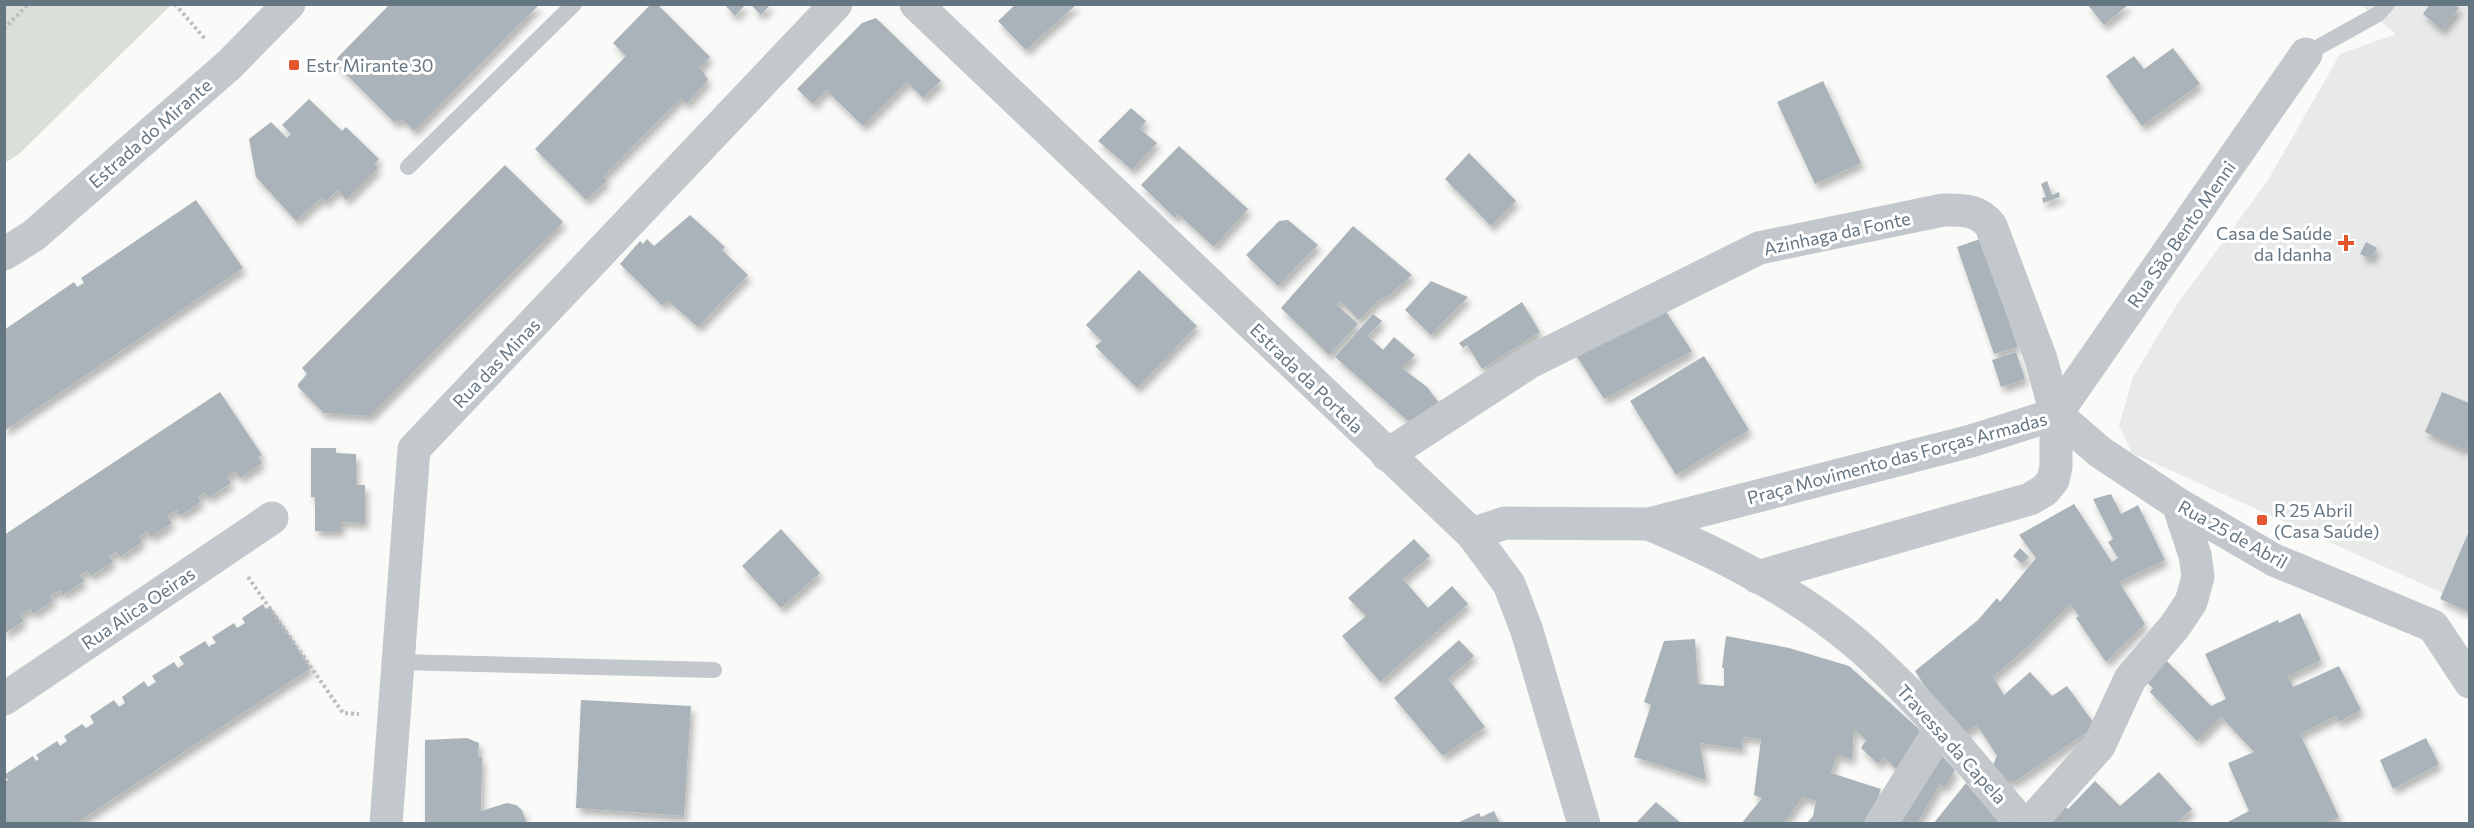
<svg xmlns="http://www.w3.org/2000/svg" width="2474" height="828" font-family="Commissioner,sans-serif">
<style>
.built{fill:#e8e9e9}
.green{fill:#dadfd7}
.building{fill:#aab3b9;filter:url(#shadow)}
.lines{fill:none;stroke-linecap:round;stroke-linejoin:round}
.path{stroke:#bbbfc2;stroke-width:4;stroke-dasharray:3 3;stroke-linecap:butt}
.service{stroke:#c3c8cc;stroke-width:16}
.minor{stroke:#c3c8cc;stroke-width:33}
.poi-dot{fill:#e4572e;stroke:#fff;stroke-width:2}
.labels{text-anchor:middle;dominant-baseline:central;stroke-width:6;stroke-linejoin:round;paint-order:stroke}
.poi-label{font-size:18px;fill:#657683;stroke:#fff;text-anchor:start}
.street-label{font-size:18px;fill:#657683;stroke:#fff}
</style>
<defs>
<filter id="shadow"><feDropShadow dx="3.5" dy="6" stdDeviation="3" flood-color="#0004"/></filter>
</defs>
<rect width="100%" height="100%" fill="#fafaf8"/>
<!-- built -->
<polygon class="built" points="2361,5 2469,5 2469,605 2132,453 2119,426 2133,377 2176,306 2268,180 2340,54 2396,34"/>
<!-- green -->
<polygon class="green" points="5,4 171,4 171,5 19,154 5,163"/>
<!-- building -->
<g class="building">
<polygon points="651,4 657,4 710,57 700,67 708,80 687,104 681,98 603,177 607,181 586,200 535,149 626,56 613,43"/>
<polygon points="724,4 746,4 735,16"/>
<polygon points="750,4 771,4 761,15"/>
<polygon points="1016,4 1077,4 1026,50 998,21"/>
<polygon points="2087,4 2129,4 2104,25"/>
<polygon points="2430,4 2454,4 2459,8 2442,30 2423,14"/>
<polygon points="389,5 539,5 414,131 403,120 394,122 339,67 336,62 338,57"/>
<polygon points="876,18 941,81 923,98 907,82 863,126 826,90 813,104 797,89 862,23"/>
<polygon points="2173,48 2200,84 2142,126 2106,76 2134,56 2144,69"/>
<polygon points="1823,81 1861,163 1815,184 1777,102"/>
<polygon points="309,99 342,131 346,127 379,159 374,164 378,168 346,200 338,190 325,202 321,198 296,221 256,177 249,139 271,122 287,138 291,134 282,125"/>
<polygon points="1131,108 1146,121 1140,129 1157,143 1132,170 1098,141"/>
<polygon points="1179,146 1248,209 1214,247 1178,214 1175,218 1141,185"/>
<polygon points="1469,153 1516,201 1491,226 1445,179"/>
<polygon points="505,165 563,222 370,416 324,413 298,387 298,384 307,374 302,368"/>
<polygon points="2047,181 2052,195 2059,192 2060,197 2043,203 2042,198 2046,197 2041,184"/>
<polygon points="196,200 243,268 4,431 4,330 74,282 77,287 84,283 81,278"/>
<polygon points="690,215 725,247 722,250 748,275 698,327 667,300 662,305 620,264 640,241 643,244 647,239 654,246"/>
<polygon points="1288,220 1318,245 1278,286 1246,255 1279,221"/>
<polygon points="1353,226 1412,275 1390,295 1377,301 1359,320 1340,301 1337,305 1358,324 1329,355 1281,308"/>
<polygon points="1980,239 2018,347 1994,354 1957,247"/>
<polygon points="2366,242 2377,248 2371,259 2360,254"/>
<polygon points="1139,270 1197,326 1137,388 1095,346 1102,341 1086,325"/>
<polygon points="1431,281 1468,297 1431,335 1405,310"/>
<polygon points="1522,302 1540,332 1482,369 1467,345 1463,348 1459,343"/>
<polygon points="1661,304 1692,351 1604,399 1572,349"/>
<polygon points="1373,314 1382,321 1368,336 1383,350 1394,337 1415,355 1402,368 1427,387 1443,408 1415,427 1335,357"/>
<polygon points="2016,352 2025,379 2001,387 1992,360"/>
<polygon points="1704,356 1749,430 1676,475 1630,401"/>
<polygon points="220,392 262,455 258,457 262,463 240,478 235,471 227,477 231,483 208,498 205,492 198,497 201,502 180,516 177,510 167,516 172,523 151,537 147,531 139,537 142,542 120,557 116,552 109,556 113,562 91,576 87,570 80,575 84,581 63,595 60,590 50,596 53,601 33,614 30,609 20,615 24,621 4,634 4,535"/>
<polygon points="2442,392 2469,403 2469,440 2465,450 2425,432"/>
<polygon points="311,448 336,448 336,453 356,454 356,485 365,485 365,523 341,522 341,531 315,531 315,497 311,497"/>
<polygon points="2111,494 2121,514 2138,505 2165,560 2119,582 2145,624 2106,662 2076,618 2079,616 2070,604 2031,644 1993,677 2004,695 2030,672 2052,696 2067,686 2096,726 2016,781 2000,781 1991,769 1997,756 1977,725 1958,737 1915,671 1978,620 1997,598 2000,602 2036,558 2019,535 2074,504 2112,562 2118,558 2108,542 2113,539 2093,499"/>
<polygon points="781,529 820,573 781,608 742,566"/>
<polygon points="2469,531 2469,612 2440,599"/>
<polygon points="1414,539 1430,556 1403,579 1428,608 1452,586 1468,604 1380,682 1342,636 1366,616 1348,598"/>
<polygon points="2020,548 2029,557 2022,564 2013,556"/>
<polygon points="263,604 266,609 270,606 311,668 75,824 4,824 4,782 8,780 4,775 33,756 36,761 39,759 36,755 57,741 60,746 67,741 64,736 82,724 86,728 94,723 90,716 114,700 119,707 125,703 122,697 144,681 148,687 156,682 152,676 174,662 178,668 184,664 179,657 205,641 209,647 211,645 216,643 212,637 234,623 237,628 245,623 242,618"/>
<polygon points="2300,613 2321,660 2288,676 2293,687 2339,666 2361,710 2339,722 2336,716 2300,734 2339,817 2324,824 2224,824 2249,811 2228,763 2254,752 2221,717 2197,741 2150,692 2153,688 2146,682 2166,660 2211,706 2226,699 2205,654 2278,620 2279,623"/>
<polygon points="1726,636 1789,648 1849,666 1920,730 1900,773 1884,757 1878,764 1861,748 1866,740 1854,729 1852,759 1837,755 1831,773 1881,789 1868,824 1806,824 1813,816 1816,801 1803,797 1783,824 1741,824 1762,798 1754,795 1761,739 1743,737 1742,749 1700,743 1706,780 1634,757 1651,705 1644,702 1664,641 1695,639 1698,684 1724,686 1724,668 1722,668"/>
<polygon points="1459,640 1474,656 1448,679 1485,727 1443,756 1394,698"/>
<polygon points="581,700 691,706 684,816 576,808"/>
<polygon points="467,738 479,743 478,757 482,757 481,811 507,803 516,805 522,810 527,824 425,824 425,740"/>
<polygon points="2426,738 2439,764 2393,789 2380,760"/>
<polygon points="1937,750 1955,770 1945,787 1940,784 1917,824 1897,824"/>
<polygon points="2159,772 2192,809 2176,824 2047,824 2064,805 2068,809 2095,781 2120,806"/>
<polygon points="1966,783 1998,821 1996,824 1933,824"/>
<polygon points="1656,802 1682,824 1635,824"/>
<polygon points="1494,811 1500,824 1455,824 1479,813 1481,817"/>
</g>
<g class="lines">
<!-- path -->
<g class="path">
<polyline points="175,4 206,40"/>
<polyline points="4,29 28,4"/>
<polyline points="248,577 343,713 359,714"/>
</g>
<!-- service -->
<g class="service">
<polyline points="2306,54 2378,14 2387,4"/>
<polyline points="408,167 574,4"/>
<polyline points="399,662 714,670"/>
</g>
<!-- minor -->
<g class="minor">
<polyline points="916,4 1472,534 1509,584 1527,631 1584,824"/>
<polyline points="4,254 33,236 229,65 289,4"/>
<polyline points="2056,414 2100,452 2178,504 2274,560 2433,626 2470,682"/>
<polyline points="2056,414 2306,54"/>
<path d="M1387,455L1530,362L1759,248L1943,210C1963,210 1978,209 1991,226L2041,359L2056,414V467L2053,480L2045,490L2030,499L1757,577"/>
<path d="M1649,524C1732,559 1817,603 1882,667C1933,715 1977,770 2022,824"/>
<polyline points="1472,534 1505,523 1649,524 1971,441 2056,414"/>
<polyline points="4,699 272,518"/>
<polyline points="386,824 414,449 836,4"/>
<polyline points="1881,824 1941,728"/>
<polyline points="2029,824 2099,746 2130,679 2175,626 2191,602 2198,577 2195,555 2178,504"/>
</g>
</g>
<!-- markers -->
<g class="poi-dot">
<rect x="288" y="59" width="12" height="12" rx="3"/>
<path d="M2343 234h6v6h6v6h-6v6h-6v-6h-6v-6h6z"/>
<rect x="2256" y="514" width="12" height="12" rx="3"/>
</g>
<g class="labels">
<!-- poi labels -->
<g class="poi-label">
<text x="306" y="65">Estr Mirante 30</text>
<text x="2332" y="233" text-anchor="end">Casa de Saúde<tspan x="2332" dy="21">da Idanha</tspan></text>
<text x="2274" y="510">R 25 Abril<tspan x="2274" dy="21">(Casa Saúde)</tspan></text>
</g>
<!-- street labels -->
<g class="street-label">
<text transform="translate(150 133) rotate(-41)">Estrada do Mirante</text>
<text transform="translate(1837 233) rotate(-12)">Azinhaga da Fonte</text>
<text transform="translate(2181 234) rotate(-55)">Rua São Bento Menni</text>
<text transform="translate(496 363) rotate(-46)">Rua das Minas</text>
<text transform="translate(1307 378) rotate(44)">Estrada da Portela</text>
<text transform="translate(1897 458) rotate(-15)">Praça Movimento das Forças Armadas</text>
<text transform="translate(2233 534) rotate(29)">Rua 25 de Abril</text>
<text transform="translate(138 608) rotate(-34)">Rua Alica Oeiras</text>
<text transform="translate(1952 744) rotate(48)">Travessa da Capela</text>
</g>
</g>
<!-- border -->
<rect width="2474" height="828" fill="none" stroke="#657683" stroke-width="12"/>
</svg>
